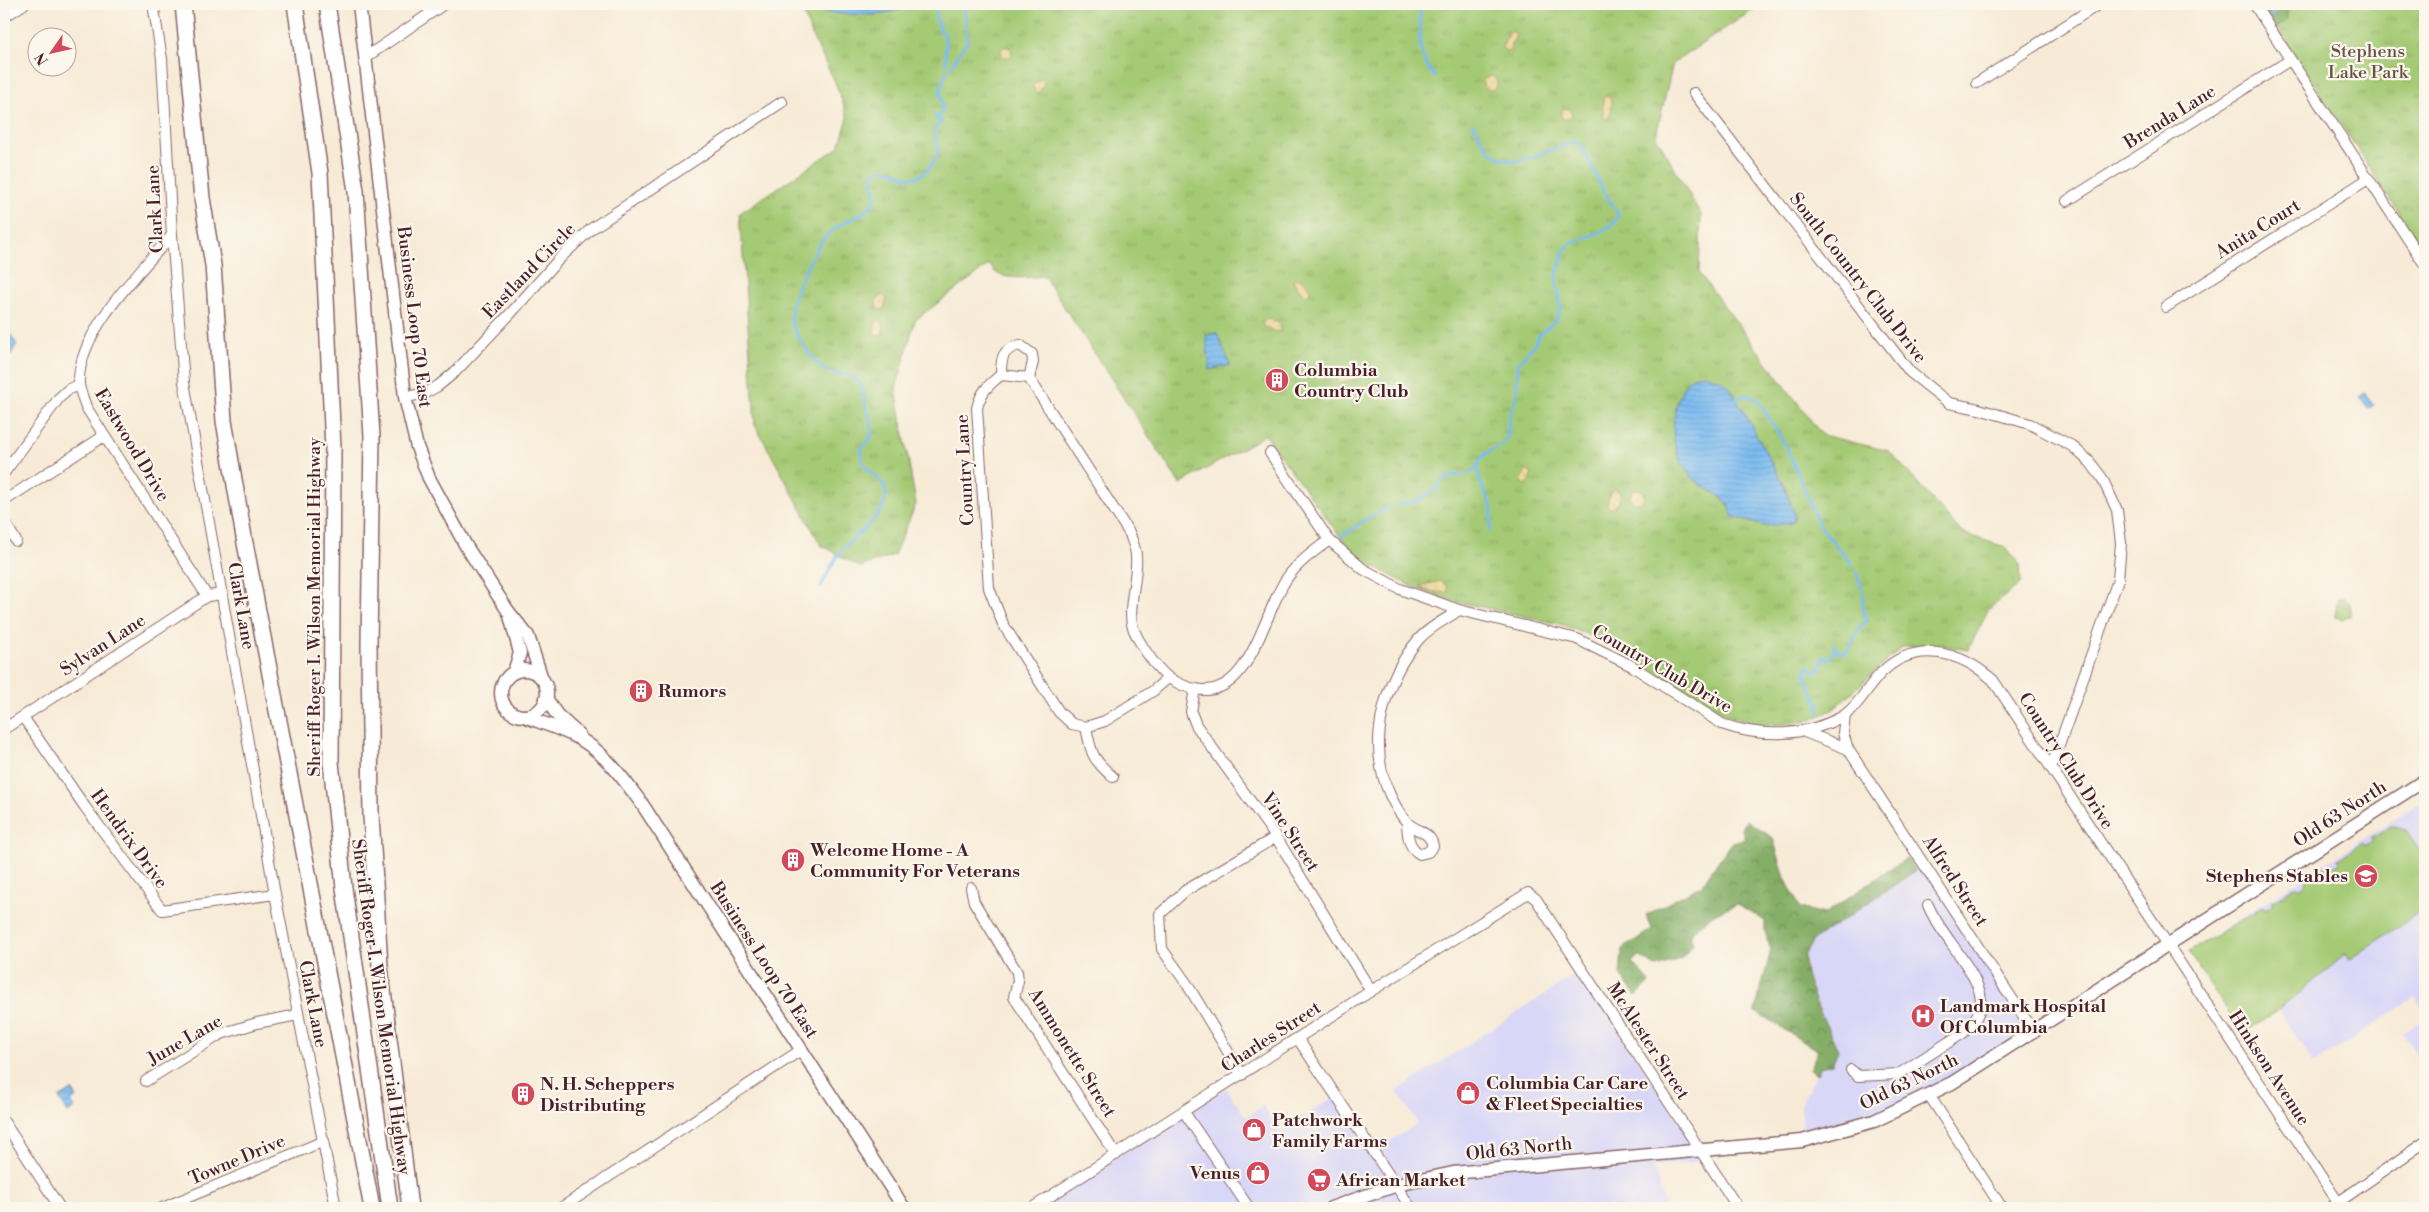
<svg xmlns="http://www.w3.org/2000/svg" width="2429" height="1212" font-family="'Libre Bodoni',serif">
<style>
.built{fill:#d9d7f7}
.grass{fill:url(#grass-tufts);stroke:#787450}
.forest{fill:url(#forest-crowns);stroke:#676648}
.sand{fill:url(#sand-dots);stroke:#9c7c64}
.pitch{fill:#a5ca75;stroke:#787450}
.water{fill:url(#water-rules);stroke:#626d8e}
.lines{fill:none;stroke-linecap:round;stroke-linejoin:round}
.stream{stroke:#7bbbf0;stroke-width:3}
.minor-casing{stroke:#876667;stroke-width:12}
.major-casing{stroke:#876667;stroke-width:15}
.highway-casing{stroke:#876667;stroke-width:18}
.minor{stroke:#fff;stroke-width:10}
.major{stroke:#fff;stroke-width:12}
.highway{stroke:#fff;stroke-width:15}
.labels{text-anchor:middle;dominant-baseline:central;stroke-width:4.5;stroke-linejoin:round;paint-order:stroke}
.park-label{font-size:18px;fill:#655241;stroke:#fbf7ec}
.street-label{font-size:18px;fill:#4a1f2b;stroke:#fbf7ec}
.poi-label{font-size:18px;font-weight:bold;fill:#4a1f2b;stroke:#fbf7ec;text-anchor:start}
</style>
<defs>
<pattern id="grass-tufts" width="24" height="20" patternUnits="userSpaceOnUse" patternTransform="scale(1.25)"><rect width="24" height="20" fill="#a5ca75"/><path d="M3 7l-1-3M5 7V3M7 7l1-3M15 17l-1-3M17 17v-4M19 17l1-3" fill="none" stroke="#90ad65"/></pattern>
<pattern id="forest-crowns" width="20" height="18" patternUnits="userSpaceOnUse" patternTransform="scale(1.25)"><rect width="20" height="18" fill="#84ae66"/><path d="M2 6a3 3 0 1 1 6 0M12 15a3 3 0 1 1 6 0" fill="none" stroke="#6e8d54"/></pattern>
<pattern id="sand-dots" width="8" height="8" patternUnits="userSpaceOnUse" patternTransform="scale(1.25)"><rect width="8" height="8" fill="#eeda9e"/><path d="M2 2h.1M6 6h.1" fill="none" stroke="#cebb88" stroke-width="1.8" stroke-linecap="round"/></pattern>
<pattern id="water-rules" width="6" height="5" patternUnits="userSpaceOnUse" patternTransform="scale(1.25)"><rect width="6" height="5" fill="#7bbbf0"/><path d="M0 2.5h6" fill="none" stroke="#6ca0ce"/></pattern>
</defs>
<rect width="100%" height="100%" fill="#fbf7ec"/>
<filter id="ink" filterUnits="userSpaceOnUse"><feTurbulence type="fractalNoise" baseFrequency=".02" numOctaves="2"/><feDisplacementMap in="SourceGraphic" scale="10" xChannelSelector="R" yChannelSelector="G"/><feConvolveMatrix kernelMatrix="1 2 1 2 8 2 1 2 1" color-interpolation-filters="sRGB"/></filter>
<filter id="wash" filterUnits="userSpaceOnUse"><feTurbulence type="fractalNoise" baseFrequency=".0096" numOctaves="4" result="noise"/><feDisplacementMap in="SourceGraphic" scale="20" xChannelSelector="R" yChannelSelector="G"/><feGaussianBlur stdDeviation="1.12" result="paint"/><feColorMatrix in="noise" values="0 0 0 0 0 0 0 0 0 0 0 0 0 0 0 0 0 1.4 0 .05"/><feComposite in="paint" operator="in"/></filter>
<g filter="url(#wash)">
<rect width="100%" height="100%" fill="#f7ebd7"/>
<!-- built -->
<g class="built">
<polygon points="2425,799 2425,1013 2415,998 2314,1064 2279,1010 2242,1034 2189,952"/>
<polygon points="1924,864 2034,1032 1929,1095 1802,1141 1801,1104 1820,1067 1838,1050 1815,1001 1806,970 1805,955 1813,940"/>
<polygon points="1580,971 1705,1161 1653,1166 1665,1205 1661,1208 1037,1208 1226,1088 1246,1117 1263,1106 1280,1132 1334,1097 1372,1153 1418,1123 1397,1091"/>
<polygon points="2425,1018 2425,1067 2403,1033"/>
</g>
<!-- grass -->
<g class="grass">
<path d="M800,4H1762L1673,63L1656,136L1701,215L1699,273L1822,435L1889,451L1962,533L2005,547L2020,565L2021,583L1989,609L1968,650L1935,644L1902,647L1834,709L1813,719L1787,724L1757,725L1729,716L1604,641L1563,625L1450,600L1411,586L1373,566L1351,551L1265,435L1180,484L1044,276C1029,277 995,283 990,264L915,320L896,389L916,504L894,555L860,567L821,545L755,425L740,213L839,147L848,118L836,84L813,38Z"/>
<polygon points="2262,4 2425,4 2425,252"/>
<path d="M2344,597C2353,603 2350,607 2350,616L2342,620L2335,616L2338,599Z"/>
</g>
<!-- forest -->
<g class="forest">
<path d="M2259,4H2287C2287,17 2289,21 2275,29Z"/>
<path d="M1746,820L1773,838L1785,878L1800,908L1824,914L1907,858L1915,871L1813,940C1811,945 1807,950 1805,954C1799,975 1829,1030 1838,1050L1832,1064L1820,1067L1817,1074L1809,1069L1818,1051L1755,1011L1771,950L1765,931V921L1738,904C1717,910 1705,919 1690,935L1693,944L1682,958L1657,967L1639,956L1632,962L1650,982L1636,996L1620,975L1622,949L1652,929L1646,915L1702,885L1730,844L1745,839L1742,829Z"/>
</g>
<!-- sand -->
<g class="sand">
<polygon points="1511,30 1514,31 1516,36 1511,44 1511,51 1506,52 1502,47"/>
<circle cx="1006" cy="52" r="5.5"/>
<circle cx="1490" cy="83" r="7"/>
<polygon points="1041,79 1044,80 1045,83 1038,93 1034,90 1033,85"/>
<path d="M1608,95C1614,102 1613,114 1606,120L1603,115V98Z"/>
<circle cx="1566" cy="114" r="5.5"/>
<polygon points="1296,278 1304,280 1310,289 1309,295 1304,295 1293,281"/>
<polygon points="883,295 887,298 884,309 877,310 876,301"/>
<polygon points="1268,318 1280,324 1280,331 1276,332 1264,327 1262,323"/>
<polygon points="877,321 881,320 884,325 883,334 880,336 875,333 874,325"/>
<polygon points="1347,369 1356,372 1356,379 1339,383 1337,378"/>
<circle cx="1372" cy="390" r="6"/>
<polygon points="1526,470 1532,474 1529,483 1525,485 1521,482"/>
<polygon points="1614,489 1619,491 1621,497 1618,504 1610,508 1607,505 1610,493"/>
<circle cx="1637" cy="496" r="7"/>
<polygon points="1440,581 1448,587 1447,593 1426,591 1420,586"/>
</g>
<!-- pitch -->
<polygon class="pitch" points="2390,826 2407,830 2425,860 2425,909 2349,959 2346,954 2279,1010 2242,1034 2189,952 2263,907 2265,910 2273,905 2271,902 2296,886 2298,889 2306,883 2305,880 2329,865 2332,867 2340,862 2338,859 2363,843 2365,846 2373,841 2371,838"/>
<!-- water -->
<g class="water">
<polygon points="800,4 935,4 872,15 827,13"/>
<polygon points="4,326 17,344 4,366"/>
<polygon points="1217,333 1230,365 1210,370 1206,335"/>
<path d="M1705,374L1723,381L1731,389L1783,483L1795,516L1792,523L1764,526L1733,517C1730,512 1730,505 1725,500C1717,493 1705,489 1696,481C1671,459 1669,427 1679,397C1684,383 1689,375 1705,374Z"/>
<polygon points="2365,393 2374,405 2368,409 2359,397"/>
<polygon points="72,1090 77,1097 71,1101 75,1108 68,1113 59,1098"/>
</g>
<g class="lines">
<!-- stream -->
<g class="stream">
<polyline points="932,4 937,11 935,14 940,30 945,35 946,64"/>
<path d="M1421,4C1419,9 1421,14 1420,20C1418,41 1420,60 1435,77"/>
<polyline points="2271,15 2275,12 2278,4"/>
<polyline points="951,66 967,41 964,4"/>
<polyline points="1734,400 1745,395 1755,398 1762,406 1788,450 1819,525 1853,566"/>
<polyline points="1478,468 1480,482 1492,508 1490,531"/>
<path d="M1397,505L1417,501L1438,487L1439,483C1450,473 1460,477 1471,472C1480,468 1477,463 1482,457C1488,451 1495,449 1502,445L1507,438L1509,417L1516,397L1518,363L1534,345L1539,335L1556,320L1561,306L1556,279L1564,251L1570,244L1601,232L1612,225L1618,217C1617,205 1609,203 1605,194C1598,181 1587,152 1577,142C1549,145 1514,178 1488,149C1481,142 1479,131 1472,123"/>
<polyline points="1342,536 1366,519 1387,508"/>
<polyline points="1856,572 1862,588"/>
<path d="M821,587C827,574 833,561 842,550C855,534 883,519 886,496C888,474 857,476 862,448L870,439L872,428L860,383C852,373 836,375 825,370C817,365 810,355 805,347C799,338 791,328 791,316C790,296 817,240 834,229C846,220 866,215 874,201C878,193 871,184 872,175C894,156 905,194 928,169C932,164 936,158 938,152C939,144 934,136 935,128L942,121L935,118L943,111L940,90L947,71"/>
<path d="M1835,649L1842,653C1853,649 1852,642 1856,633C1857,628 1864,624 1867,620L1863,614V593"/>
<path d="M1820,714C1820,696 1804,685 1806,668L1808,666L1815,672L1819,671L1823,657L1829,659L1834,652V643"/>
</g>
</g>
</g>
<g filter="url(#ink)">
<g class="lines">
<!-- minor casing -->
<g class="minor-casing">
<g id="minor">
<polyline points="153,4 162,59 172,235 184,382 275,894 336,1208"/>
<polyline points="2254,4 2425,265"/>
<polyline points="4,17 24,4"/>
<polyline points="366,57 444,4"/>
<polyline points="1977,83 2099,4"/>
<polyline points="1694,93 1910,372 1949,403 1979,409 2030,424 2072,446 2090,462 2102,478 2117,510 2121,543 2118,580 2051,768"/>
<polyline points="2067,201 2290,60"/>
<path d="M172,235C140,272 76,333 79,385C80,392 84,400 86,407L207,596"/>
<polyline points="2166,307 2368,179"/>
<path d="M1001,375C1001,358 1002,349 1020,345L1032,354L1033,362L1029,378"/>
<polyline points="405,397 423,394 438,386 455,372 512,312 560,258 591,229 782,102"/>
<path d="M1270,453L1329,540L1363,569L1400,589L1459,610L1577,639L1632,666L1722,724C1761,738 1806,737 1843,716C1858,707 1868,686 1881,673C1915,639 1960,651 1993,680L2342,1208"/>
<polyline points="4,473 59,398 69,389 79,385"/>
<polyline points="4,501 104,436"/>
<polyline points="4,521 16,541"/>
<path d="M1168,678L1153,691L1105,721L1086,727L1072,724L1059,712L1003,624L989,588L977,408C981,392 988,385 1001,375L1029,378L1130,534C1132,541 1136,549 1136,556C1138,577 1128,604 1132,624C1136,640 1159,674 1174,681C1246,720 1259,623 1285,581C1296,564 1313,552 1329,540"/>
<polyline points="1195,689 1191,712 1196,725 1276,837 1371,991"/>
<polyline points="1845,715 1843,733 1848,749 2034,1032"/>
<polyline points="23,717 85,807 162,910 275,894"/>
<path d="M1086,727C1091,753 1092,759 1113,777"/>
<polyline points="4,729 207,596 223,594"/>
<polyline points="1802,731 1848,749"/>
<path d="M1407,823C1408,837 1408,847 1420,854L1428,852L1433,846C1430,830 1414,832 1406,821C1400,814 1394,804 1390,795C1366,744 1384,680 1419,639C1429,627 1447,619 1459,610"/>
<polyline points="971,888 974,902 1017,972 1018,981 1014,997 1116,1155"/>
<polyline points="1298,1039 1411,1208"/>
<path d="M1851,1070L1858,1076L1899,1074L1963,1033C1972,1025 1982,1012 1981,999C1978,970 1939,934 1928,905"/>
<polyline points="1242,1075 1187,984 1162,949 1160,914 1185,891 1276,837"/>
<polyline points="146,1081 221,1034 257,1023 298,1015"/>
<polyline points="1929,1095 2002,1208"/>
<polyline points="1184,1112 1249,1208"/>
<polyline points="4,1122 60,1208"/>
<polyline points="162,1208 324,1141"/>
<polyline points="561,1208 801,1050"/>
<polyline points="1032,1208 1371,991 1528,893 1536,899 1738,1208"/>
<polyline points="2330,1208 2425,1142"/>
</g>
</g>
<!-- major casing -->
<g class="major-casing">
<g id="major">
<polyline points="359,4 405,397 417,447 429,478 466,546 508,611 528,636 542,679"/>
<polyline points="510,616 520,653 514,672"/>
<circle cx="524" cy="693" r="23"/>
<polyline points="546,698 557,715 579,735"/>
<path d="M524,716C544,724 567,730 585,742C609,758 625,781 642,804L904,1208"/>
<polyline points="1331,1208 1397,1185 1453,1173 1802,1141 1874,1121 1952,1083 2425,780"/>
</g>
</g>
<!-- highway casing -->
<g class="highway-casing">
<g id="highway">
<polyline points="183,4 202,198 213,265 224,421 245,543 372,1208"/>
<polyline points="295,4 320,173 327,318 333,449 331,762 344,888 390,1208"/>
<polyline points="327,4 356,191 372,436 369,645 371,815 380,966 410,1208"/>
</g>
</g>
<!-- minor -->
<use href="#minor" class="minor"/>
<!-- major -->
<use href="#major" class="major"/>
<!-- highway -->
<use href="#highway" class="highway"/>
</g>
</g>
<!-- icons -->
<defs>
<g id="building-disc" transform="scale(1.25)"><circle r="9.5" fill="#d1495b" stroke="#fbf7ec"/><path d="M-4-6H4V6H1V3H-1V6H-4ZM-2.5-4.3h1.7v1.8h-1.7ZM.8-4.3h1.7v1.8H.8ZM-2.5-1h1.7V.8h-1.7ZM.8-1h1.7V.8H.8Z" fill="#fff"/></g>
<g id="school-disc" transform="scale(1.25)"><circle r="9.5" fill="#d1495b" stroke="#fbf7ec"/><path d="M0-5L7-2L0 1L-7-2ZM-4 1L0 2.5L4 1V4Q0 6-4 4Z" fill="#fff"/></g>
<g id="hospital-disc" transform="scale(1.25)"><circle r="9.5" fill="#d1495b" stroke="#fbf7ec"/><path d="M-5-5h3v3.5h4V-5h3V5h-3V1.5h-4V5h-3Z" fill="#fff"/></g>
<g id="shop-disc" transform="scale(1.25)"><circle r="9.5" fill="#d1495b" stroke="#fbf7ec"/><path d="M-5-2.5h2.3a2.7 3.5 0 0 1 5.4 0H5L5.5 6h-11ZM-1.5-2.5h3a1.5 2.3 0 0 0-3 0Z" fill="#fff"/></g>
<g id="supermarket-disc" transform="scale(1.25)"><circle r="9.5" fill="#d1495b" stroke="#fbf7ec"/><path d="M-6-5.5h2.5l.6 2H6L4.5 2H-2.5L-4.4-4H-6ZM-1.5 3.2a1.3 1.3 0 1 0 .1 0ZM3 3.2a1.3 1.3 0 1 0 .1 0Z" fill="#fff"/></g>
</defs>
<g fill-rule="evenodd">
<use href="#building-disc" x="1277" y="380"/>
<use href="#building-disc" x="641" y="691"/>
<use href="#building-disc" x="793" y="860"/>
<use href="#school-disc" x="2366" y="876"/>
<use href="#hospital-disc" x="1923" y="1016"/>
<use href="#shop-disc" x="1468" y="1093"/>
<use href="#building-disc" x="523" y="1094"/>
<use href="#shop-disc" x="1254" y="1130"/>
<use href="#shop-disc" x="1258" y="1173"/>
<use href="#supermarket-disc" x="1319" y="1180"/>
</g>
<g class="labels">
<!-- park labels -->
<g class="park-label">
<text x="2368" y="51">Stephens<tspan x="2368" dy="21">Lake Park</tspan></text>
</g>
<!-- street labels -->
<g class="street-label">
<text transform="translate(2170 117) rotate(-32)">Brenda Lane</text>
<text transform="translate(155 209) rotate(-93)">Clark Lane</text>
<text transform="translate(2258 229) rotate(-32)">Anita Court</text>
<text transform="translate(529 271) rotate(-46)">Eastland Circle</text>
<text transform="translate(1858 278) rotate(52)">South Country Club Drive</text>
<text transform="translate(414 317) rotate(83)">Business Loop 70 East</text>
<text transform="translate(132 445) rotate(59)">Eastwood Drive</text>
<text transform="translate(965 470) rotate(-93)">Country Lane</text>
<text transform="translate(241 606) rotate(80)">Clark Lane</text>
<text transform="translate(314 607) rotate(-90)">Sheriff Roger I. Wilson Memorial Highway</text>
<text transform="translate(103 645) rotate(-33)">Sylvan Lane</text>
<text transform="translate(1662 669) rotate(30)">Country Club Drive</text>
<text transform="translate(2066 761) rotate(57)">Country Club Drive</text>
<text transform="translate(2340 814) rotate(-33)">Old 63 North</text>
<text transform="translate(1290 832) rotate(57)">Vine Street</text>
<text transform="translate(129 839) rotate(54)">Hendrix Drive</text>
<text transform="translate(1955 881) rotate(57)">Alfred Street</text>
<text transform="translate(764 960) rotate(57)">Business Loop 70 East</text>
<text transform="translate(313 1004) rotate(79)">Clark Lane</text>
<text transform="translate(381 1007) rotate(82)">Sheriff Roger I. Wilson Memorial Highway</text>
<text transform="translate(1271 1037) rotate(-33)">Charles Street</text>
<text transform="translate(185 1040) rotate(-30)">June Lane</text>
<text transform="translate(1648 1041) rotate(57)">McAlester Street</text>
<text transform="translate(1072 1053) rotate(58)">Ammonette Street</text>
<text transform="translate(2269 1068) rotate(57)">Hinkson Avenue</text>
<text transform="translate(1909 1082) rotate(-26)">Old 63 North</text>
<text transform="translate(1519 1149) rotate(-6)">Old 63 North</text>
<text transform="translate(237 1160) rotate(-23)">Towne Drive</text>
</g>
<!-- poi labels -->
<g class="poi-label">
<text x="1294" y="370">Columbia<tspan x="1294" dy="21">Country Club</tspan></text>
<text x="658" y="691">Rumors</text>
<text x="810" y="850">Welcome Home - A<tspan x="810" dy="21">Community For Veterans</tspan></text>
<text x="2348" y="876" text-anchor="end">Stephens Stables</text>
<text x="1940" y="1006">Landmark Hospital<tspan x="1940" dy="21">Of Columbia</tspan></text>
<text x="1486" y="1083">Columbia Car Care<tspan x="1486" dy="21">&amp; Fleet Specialties</tspan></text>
<text x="540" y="1084">N. H. Scheppers<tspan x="540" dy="21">Distributing</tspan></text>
<text x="1272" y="1120">Patchwork<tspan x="1272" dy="21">Family Farms</tspan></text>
<text x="1240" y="1173" text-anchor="end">Venus</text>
<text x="1336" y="1180">African Market</text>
</g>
</g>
<!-- margin -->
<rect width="2429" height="1212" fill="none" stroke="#fbf7ec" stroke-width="20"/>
<!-- north arrow -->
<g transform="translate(52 52) rotate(236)"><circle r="24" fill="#fbf7ec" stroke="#b4a19f"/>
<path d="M0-4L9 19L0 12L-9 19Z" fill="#d1495b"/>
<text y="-8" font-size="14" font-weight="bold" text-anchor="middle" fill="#4a1f2b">N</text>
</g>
</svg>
